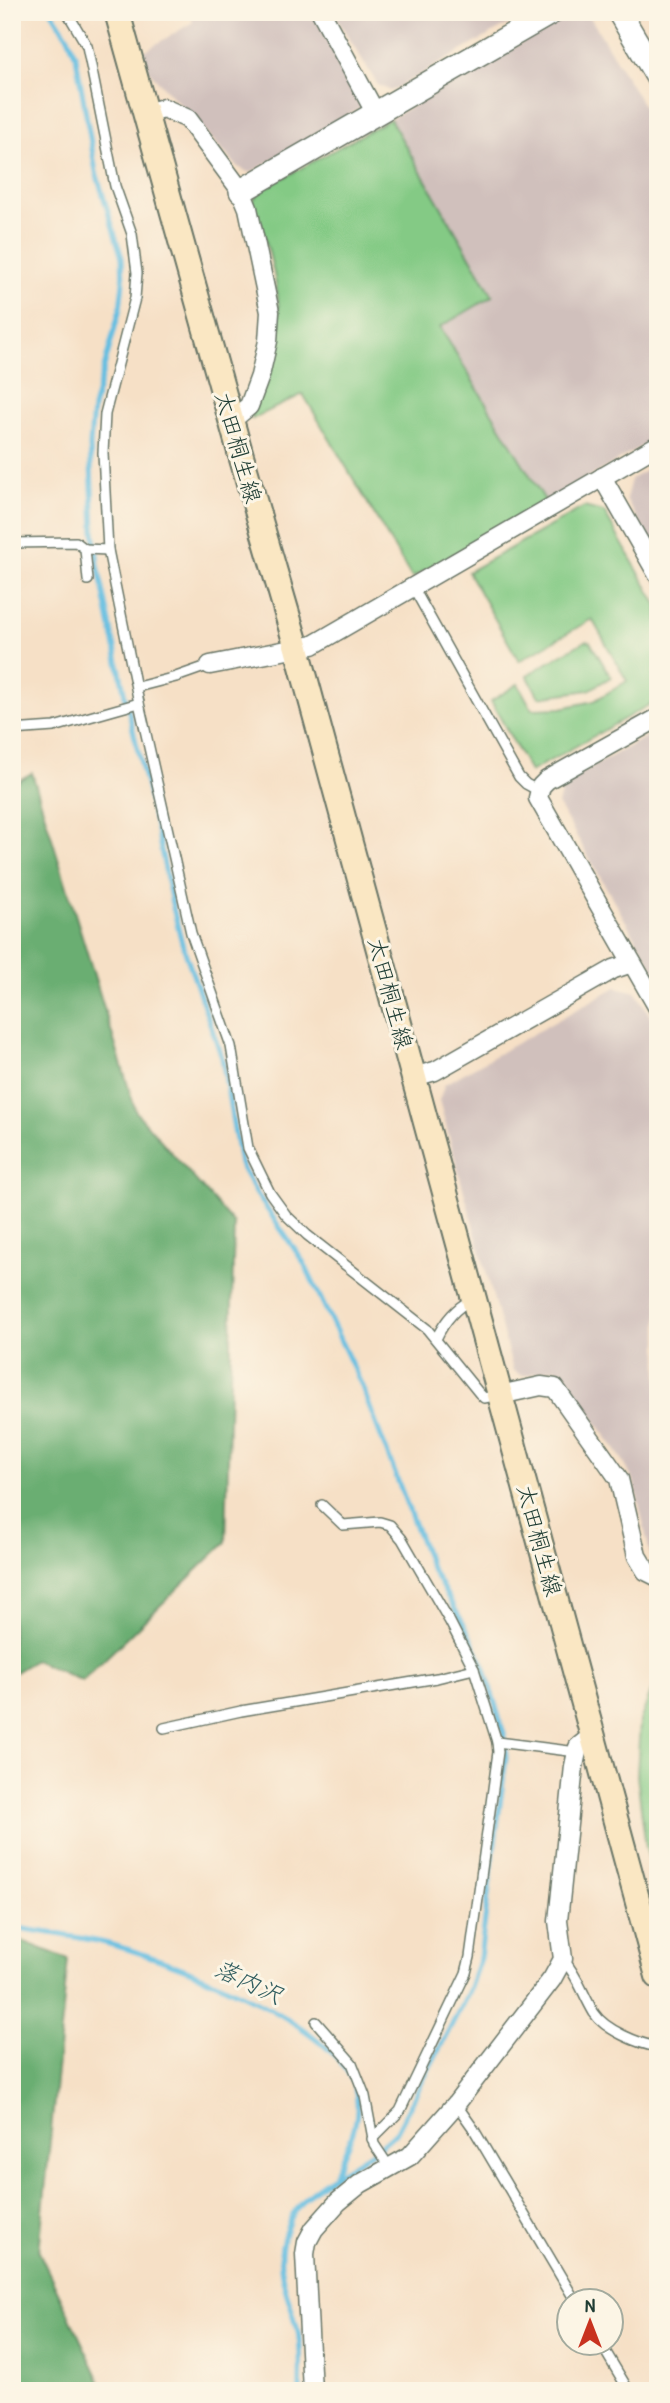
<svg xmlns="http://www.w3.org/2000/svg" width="670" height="2403" font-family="'Patrick Hand','Klee One',sans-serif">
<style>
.industrial{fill:#d0c0bc}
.green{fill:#84ca85;stroke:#52845c;stroke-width:2}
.forest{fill:#6bae72;stroke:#457653;stroke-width:2}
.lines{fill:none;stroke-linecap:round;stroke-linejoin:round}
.stream{stroke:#64bee1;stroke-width:5}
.service-casing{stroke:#6a7667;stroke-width:12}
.minor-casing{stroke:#6a7667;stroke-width:21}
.tertiary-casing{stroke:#6a7667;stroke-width:26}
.secondary-casing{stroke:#6a7667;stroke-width:28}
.service{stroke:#fff;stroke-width:9}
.minor{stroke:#fff;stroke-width:18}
.tertiary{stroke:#fff;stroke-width:23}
.secondary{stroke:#fae7c3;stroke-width:24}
.labels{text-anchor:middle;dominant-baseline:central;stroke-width:6;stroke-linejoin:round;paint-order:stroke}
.street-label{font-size:23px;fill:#1f3d34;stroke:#fcf5e5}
.water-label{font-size:24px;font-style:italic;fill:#305d5f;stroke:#fcf5e5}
</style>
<rect width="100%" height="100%" fill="#fcf5e5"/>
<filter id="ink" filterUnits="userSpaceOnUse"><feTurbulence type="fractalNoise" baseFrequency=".0143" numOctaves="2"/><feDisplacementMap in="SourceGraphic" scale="14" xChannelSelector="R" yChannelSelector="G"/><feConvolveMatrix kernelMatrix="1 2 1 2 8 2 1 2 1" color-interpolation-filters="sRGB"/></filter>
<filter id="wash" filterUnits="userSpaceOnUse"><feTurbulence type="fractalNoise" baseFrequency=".00686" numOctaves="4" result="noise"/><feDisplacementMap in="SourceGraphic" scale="28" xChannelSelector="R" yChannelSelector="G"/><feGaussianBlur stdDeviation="1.57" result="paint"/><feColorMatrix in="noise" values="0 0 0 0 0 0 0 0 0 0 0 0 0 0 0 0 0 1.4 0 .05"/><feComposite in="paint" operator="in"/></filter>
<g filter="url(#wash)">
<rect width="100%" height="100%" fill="#f6e0c6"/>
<!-- industrial -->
<g class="industrial">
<polygon points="190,12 312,12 362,95 360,108 250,173 238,167 148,70 143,52 193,22"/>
<polygon points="333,12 530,12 391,91 378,85"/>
<polygon points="575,12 587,12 658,130 658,437 546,502 439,326 493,296 390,119"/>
<polygon points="658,464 658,555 626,499 631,479"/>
<polygon points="658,730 658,977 558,804 564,783"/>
<polygon points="616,987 636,992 658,1029 658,1563 650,1554 635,1485 624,1462 564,1376 556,1368 522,1376 513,1370 439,1100 445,1084"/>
</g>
<!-- green -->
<g class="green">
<path d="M390,119L493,296L440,327L546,502L412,578L303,394L252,419L251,415C261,390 272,365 277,338C285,300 267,239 252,202L260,191Z"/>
<polygon points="584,507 604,512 658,606 658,700 530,772 491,701 518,684 532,709 561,708 594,701 627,681 592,619 519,661 468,572"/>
<polygon points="585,641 590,642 611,677 589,690 539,697 527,675"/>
<polygon points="658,1682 658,1889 646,1848 637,1776 640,1721 654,1684"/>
</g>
<!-- forest -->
<g class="forest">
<polygon points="32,773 136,1112 234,1224 226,1542 82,1681 35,1660 12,1674 12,784"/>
<polygon points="12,1937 68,1959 39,2252 105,2391 12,2391"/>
</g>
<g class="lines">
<!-- stream -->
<g class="stream">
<path d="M52,12L68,37L76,57L96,172L122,258L123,282L120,309L93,408L90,445L94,530L98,565L125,696L158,835L172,904L182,943L222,1058L240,1164L256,1193L304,1263L361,1384L431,1568L466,1628L484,1666L504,1734L506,1758L480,1958L468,1993L397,2131C371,2158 338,2169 310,2193C288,2213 277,2245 282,2275C285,2293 293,2309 297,2327C302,2347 300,2370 300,2391"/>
<path d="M12,1927C42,1932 72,1936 101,1942C165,1957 332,2020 354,2085C365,2117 347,2147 333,2176"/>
</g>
</g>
</g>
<g filter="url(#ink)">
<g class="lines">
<!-- service casing -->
<g class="service-casing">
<g id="service">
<polyline points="67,12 87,46 115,186 132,234 137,273 135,298 105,414 103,453 108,550 139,703 191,933 231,1046 248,1148 270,1193 286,1215 307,1235 427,1329 479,1393 484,1398 499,1395"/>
<polyline points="12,543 76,542 85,549 88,580"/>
<polyline points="85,549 108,550"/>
<polyline points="413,587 519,777 526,784 539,791"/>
<polyline points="137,687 176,677 210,665"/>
<polyline points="12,730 54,727 139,703"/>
<path d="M436,1339C444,1322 455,1308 471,1300"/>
<polyline points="322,1505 343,1525 380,1522 390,1525 402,1539 450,1622 474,1669 497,1742 498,1752 470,1957 466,1973 400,2111 372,2139"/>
<polyline points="164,1728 241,1711 437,1678 474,1669"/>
<polyline points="497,1742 577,1752"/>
<path d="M563,1959C578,1976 583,1995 594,2013C605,2030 639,2044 658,2047"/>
<polyline points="316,2022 352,2063 365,2096 374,2144 390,2168"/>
<polyline points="456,2104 473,2128 576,2302"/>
<polyline points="601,2344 629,2391"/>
</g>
</g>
<!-- minor casing -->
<g class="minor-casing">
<g id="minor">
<polyline points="321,12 376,114"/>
<polyline points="145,113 164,108 188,119 241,191 248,208 270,312 268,341 260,376 249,406 231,421"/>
<polyline points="602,477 658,575"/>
<polyline points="210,665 313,645 658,445"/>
<polyline points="658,718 547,780 541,786 538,798 658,1008"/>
<polyline points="413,1077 435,1071 614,969 632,963"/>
<polyline points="500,1395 541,1386 555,1388 619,1479 637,1556 646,1571 658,1577"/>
<polyline points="312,2391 305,2254 307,2242 314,2229 338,2202 360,2184 410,2156 456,2104 552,1979 563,1959 558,1921 574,1766 578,1747 593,1735"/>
</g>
</g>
<!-- tertiary casing -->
<g class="tertiary-casing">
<g id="tertiary">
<polyline points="619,12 658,78"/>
<polyline points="241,191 552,12"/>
</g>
</g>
<!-- secondary casing -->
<g class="secondary-casing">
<polyline id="secondary" points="117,12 240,452 297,648 658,1976"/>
</g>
<!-- service -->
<use href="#service" class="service"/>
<!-- minor -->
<use href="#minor" class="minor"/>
<!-- tertiary -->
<use href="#tertiary" class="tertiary"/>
<!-- secondary -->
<use href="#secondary" class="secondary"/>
</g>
</g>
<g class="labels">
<!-- street labels -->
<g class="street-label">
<text transform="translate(239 447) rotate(74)">太田桐生線</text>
<text transform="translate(391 993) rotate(75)">太田桐生線</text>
<text transform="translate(540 1540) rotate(75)">太田桐生線</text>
</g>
<!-- water labels -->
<g class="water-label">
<text transform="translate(249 1981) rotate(25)">落内沢</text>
</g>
</g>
<!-- margin -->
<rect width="670" height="2403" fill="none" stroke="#fcf5e5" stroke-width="42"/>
<!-- north arrow -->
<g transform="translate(590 2322)"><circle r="33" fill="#fcf5e5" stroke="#a4ab9e" stroke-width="2"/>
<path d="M0-5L12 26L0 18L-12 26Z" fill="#c8321e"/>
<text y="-10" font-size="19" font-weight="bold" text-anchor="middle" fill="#1f3d34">N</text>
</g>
</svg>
